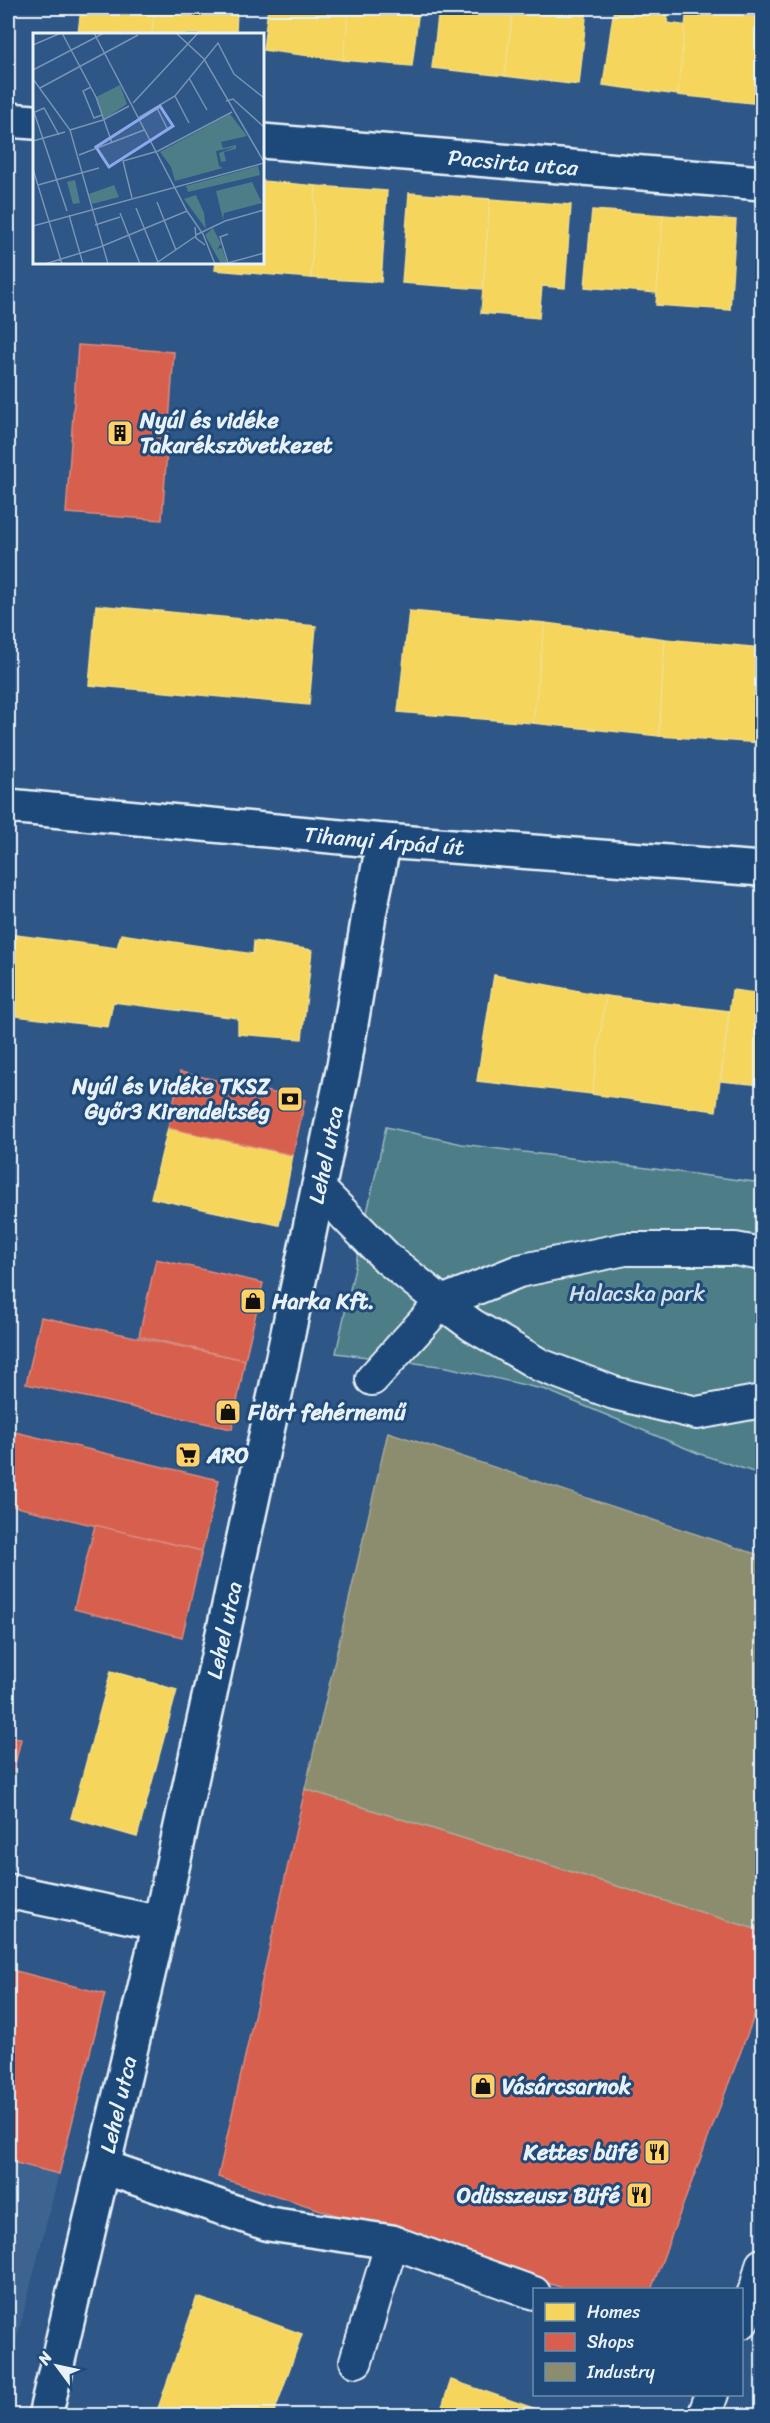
<svg xmlns="http://www.w3.org/2000/svg" width="770" height="2423" font-family="Sriracha,sans-serif">
<style>
.built{fill:#3d6391}
.green{fill:#4d7d87;stroke:#9ab7c0;stroke-width:1.5}
.homes{fill:#f6d55c;stroke:#f2dd8b;stroke-width:1.5}
.shops{fill:#d6604d;stroke:#db8c80;stroke-width:1.5}
.industry{fill:#8c8c6e;stroke:#a8aa97;stroke-width:1.5}
.lines{fill:none;stroke-linecap:round;stroke-linejoin:round}
.pedestrian-casing{stroke:#e8f1f8;stroke-width:36}
.minor-casing{stroke:#e8f1f8;stroke-width:38}
.tertiary-casing{stroke:#e8f1f8;stroke-width:38}
.pedestrian{stroke:#1f4a7a;stroke-width:32}
.minor{stroke:#1f4a7a;stroke-width:33}
.tertiary{stroke:#1f4a7a;stroke-width:33}
.labels{text-anchor:middle;dominant-baseline:central;stroke-width:6;stroke-linejoin:round;paint-order:stroke}
.street-label{font-size:22px;fill:#e8f1f8;stroke:#1f4a7a}
.poi-label{font-size:22px;font-weight:bold;fill:#e8f1f8;stroke:#1f4a7a;text-anchor:start}
.park-label{font-size:22px;fill:#d1e0e7;stroke:#1f4a7a}
.inset-road{fill:none;stroke:#7894b4;stroke-width:1.5}
.view{fill:#8da8ea;fill-opacity:0.15;stroke:#8da8ea;stroke-width:3}
.inset-edge{fill:none;stroke:#e8f1f8;stroke-width:3}
</style>
<rect width="100%" height="100%" fill="#2e5686"/>
<filter id="ink" filterUnits="userSpaceOnUse"><feTurbulence type="fractalNoise" baseFrequency=".0167" numOctaves="2"/><feDisplacementMap in="SourceGraphic" scale="12" xChannelSelector="R" yChannelSelector="G"/><feConvolveMatrix kernelMatrix="1 2 1 2 8 2 1 2 1" color-interpolation-filters="sRGB"/></filter>
<g filter="url(#ink)">
<!-- built -->
<polygon class="built" points="8,2161 59,2174 8,2374"/>
<!-- green -->
<polygon class="green" points="386,1127 462,1144 762,1183 762,1475 700,1454 546,1390 447,1367 336,1353"/>
<!-- homes -->
<g class="homes">
<polygon points="81,8 155,8 152,34 78,34"/>
<polygon points="155,8 237,8 236,34 152,34"/>
<polygon points="268,8 349,8 343,60 263,50"/>
<polygon points="349,8 419,8 412,66 343,60"/>
<polygon points="439,8 513,8 505,76 432,68"/>
<polygon points="513,8 587,8 579,85 505,76"/>
<polygon points="614,8 669,8 667,23 688,26 678,95 603,85"/>
<polygon points="687,8 762,18 761,104 678,95"/>
<polygon points="262,181 316,186 311,278 215,270 216,262 262,262"/>
<polygon points="316,186 387,191 381,282 311,278"/>
<polygon points="409,193 490,199 483,289 402,283"/>
<polygon points="490,199 571,205 565,288 542,286 539,318 481,313"/>
<polygon points="592,210 663,215 657,293 585,287"/>
<polygon points="663,215 736,220 730,310 656,305"/>
<polygon points="96,605 316,626 309,705 89,685"/>
<polygon points="409,611 545,623 533,723 398,712"/>
<polygon points="545,623 665,639 659,736 533,723"/>
<polygon points="665,639 762,648 762,743 659,736"/>
<polygon points="8,934 117,948 121,934 253,954 254,941 312,950 302,1039 238,1034 238,1018 113,1002 108,1027 8,1015"/>
<polygon points="494,975 606,996 592,1094 477,1081"/>
<polygon points="732,990 762,994 762,1085 721,1081"/>
<polygon points="606,996 729,1011 716,1111 592,1094"/>
<polygon points="168,1128 293,1155 279,1225 151,1198"/>
<polygon points="111,1671 177,1690 137,1837 71,1818"/>
<polygon points="197,2297 302,2334 273,2416 156,2414"/>
<polygon points="451,2380 557,2416 439,2416"/>
</g>
<!-- shops -->
<g class="shops">
<polygon points="78,345 174,352 162,520 66,513"/>
<polygon points="180,1072 305,1100 293,1155 168,1128"/>
<polygon points="156,1259 263,1283 245,1360 139,1336"/>
<polygon points="41,1317 245,1360 232,1429 26,1384"/>
<polygon points="15,1432 219,1480 202,1551 8,1505 8,1462"/>
<polygon points="95,1525 202,1551 182,1637 74,1609"/>
<polygon points="8,1736 21,1739 8,1794"/>
<polygon points="305,1789 762,1931 762,1995 651,2290 569,2290 218,2177"/>
<polygon points="8,1969 105,1994 59,2174 8,2161"/>
</g>
<!-- industry -->
<polygon class="industry" points="388,1432 762,1556 762,1931 305,1789"/>
<g class="lines">
<!-- pedestrian casing -->
<g class="pedestrian-casing">
<g id="pedestrian">
<polyline points="318,1188 388,1259 449,1308 472,1325 540,1365 614,1393 697,1413 762,1401"/>
<polyline points="372,1379 442,1302 519,1271 625,1249 735,1249 762,1254"/>
<polyline points="742,2322 757,2285 762,2265"/>
<polyline points="356,2361 392,2242 534,2293"/>
<polyline points="704,2416 712,2394"/>
</g>
</g>
<!-- minor casing -->
<g class="minor-casing">
<g id="minor">
<polyline points="8,120 34,122"/>
<path id="s1" d="M262,141L762,183"/>
<polyline points="8,1891 160,1923"/>
<polyline points="104,2167 269,2224 392,2242"/>
<path id="s2" d="M45,2416L160,1923L279,1376L344,1066L369,915L384,841"/>
</g>
</g>
<!-- tertiary casing -->
<g class="tertiary-casing">
<g id="tertiary">
<path id="s3" d="M8,806L384,841L762,869"/>
</g>
</g>
<!-- pedestrian -->
<use href="#pedestrian" class="pedestrian"/>
<!-- minor -->
<use href="#minor" class="minor"/>
<!-- tertiary -->
<use href="#tertiary" class="tertiary"/>
</g>
</g>
<!-- icons -->
<defs>
<g id="building-square" transform="scale(1.35)"><rect x="-9" y="-9" width="18" height="18" rx="4" fill="#ffd166" stroke="#1f4a7a"/><path d="M-4-6H4V6H1V3H-1V6H-4ZM-2.5-4.3h1.7v1.8h-1.7ZM.8-4.3h1.7v1.8H.8ZM-2.5-1h1.7V.8h-1.7ZM.8-1h1.7V.8H.8Z" fill="#111"/></g>
<g id="bank-square" transform="scale(1.35)"><rect x="-9" y="-9" width="18" height="18" rx="4" fill="#ffd166" stroke="#1f4a7a"/><path d="M-6-4H6V4H-6ZM0-2.3a2.3 2.3 0 1 0 0 4.6a2.3 2.3 0 1 0 0-4.6Z" fill="#111"/></g>
<g id="shop-square" transform="scale(1.35)"><rect x="-9" y="-9" width="18" height="18" rx="4" fill="#ffd166" stroke="#1f4a7a"/><path d="M-5-2.5h2.3a2.7 3.5 0 0 1 5.4 0H5L5.5 6h-11ZM-1.5-2.5h3a1.5 2.3 0 0 0-3 0Z" fill="#111"/></g>
<g id="supermarket-square" transform="scale(1.35)"><rect x="-9" y="-9" width="18" height="18" rx="4" fill="#ffd166" stroke="#1f4a7a"/><path d="M-6-5.5h2.5l.6 2H6L4.5 2H-2.5L-4.4-4H-6ZM-1.5 3.2a1.3 1.3 0 1 0 .1 0ZM3 3.2a1.3 1.3 0 1 0 .1 0Z" fill="#111"/></g>
<g id="restaurant-square" transform="scale(1.35)"><rect x="-9" y="-9" width="18" height="18" rx="4" fill="#ffd166" stroke="#1f4a7a"/><path d="M-5-6h1v4h1v-4h1v4h1v-4h1v5L-1.5 .5V6h-2V.5L-5-1ZM5-6V6H3V1.5H1.5Q1.5-4 5-6Z" fill="#111"/></g>
</defs>
<g fill-rule="evenodd">
<use href="#building-square" x="120" y="433"/>
<use href="#bank-square" x="290" y="1099"/>
<use href="#shop-square" x="253" y="1301"/>
<use href="#shop-square" x="228" y="1412"/>
<use href="#supermarket-square" x="188" y="1455"/>
<use href="#shop-square" x="483" y="2086"/>
<use href="#restaurant-square" x="657" y="2152"/>
<use href="#restaurant-square" x="639" y="2195"/>
</g>
<g class="labels">
<!-- street labels -->
<g class="street-label">
<text stroke="none"><textPath href="#s1" startOffset="252">Pacsirta utca</textPath></text>
<text stroke="none"><textPath href="#s3" startOffset="378">Tihanyi Árpád út</textPath></text>
<text stroke="none"><textPath href="#s2" startOffset="1292">Lehel utca</textPath></text>
<text stroke="none"><textPath href="#s2" startOffset="806">Lehel utca</textPath></text>
<text stroke="none"><textPath href="#s2" startOffset="320">Lehel utca</textPath></text>
</g>
<!-- poi labels -->
<g class="poi-label">
<text x="140" y="420">Nyúl és vidéke<tspan x="140" dy="25">Takarékszövetkezet</tspan></text>
<text x="270" y="1086" text-anchor="end">Nyúl és Vidéke TKSZ<tspan x="270" dy="25">Győr3 Kirendeltség</tspan></text>
<text x="272" y="1301">Harka Kft.</text>
<text x="248" y="1412">Flört fehérnemű</text>
<text x="207" y="1455">ARO</text>
<text x="502" y="2086">Vásárcsarnok</text>
<text x="638" y="2152" text-anchor="end">Kettes büfé</text>
<text x="620" y="2195" text-anchor="end">Odüsszeusz Büfé</text>
</g>
<!-- park labels -->
<g class="park-label">
<text x="637" y="1293">Halacska park</text>
</g>
</g>
<!-- overview -->
<g transform="translate(33 33)">
<rect width="231" height="231" fill="#2e5686"/>
<path d="M87,52L94,71L70,87L63,64ZM197,81L214,103L188,109L190,115L203,112V116L191,119L193,128L188,129L186,120L202,114L183,118L186,133L190,135L142,148L138,134L127,119ZM225,133L227,142L155,159L153,153ZM42,147L47,170L40,171L34,149ZM219,149L229,170L191,180L190,187L183,158ZM81,152L86,164L59,171L56,161ZM163,162L171,180L173,196L151,166ZM180,195L188,211L184,216L189,215L194,230L188,231L172,202Z" fill="#4d7d87"/>
<path class="inset-road" d="M29,0L63,64L79,110M61,0L154,178L170,201L182,231M143,0L171,26L231,129M0,12L28,0M0,37L71,0M156,45L174,77M0,46L37,97L75,231M58,54L50,58L61,85L69,82M7,55L105,2M142,63L156,90M193,68L200,66L231,94M100,70L165,0M124,75L135,97M1,79L34,178M0,80L11,75L26,102M105,85L142,63L185,10L201,41L231,65M37,97L70,87L96,73M0,108L32,99M46,122L111,97M0,136L29,231M5,152L66,135M99,165L90,128L125,118L199,79M124,169L143,217M103,175L125,229M87,180L107,231M36,182L50,231M62,192L87,184M0,193L231,130M162,194L163,205L172,212M195,201L187,204L195,230M163,202L192,188L231,177M12,231L67,214L154,178M122,231L163,203M191,231L231,220"/>
<path class="view" d="M127,73L140,93L76,134L63,114Z"/>
<rect width="231" height="231" class="inset-edge"/>
</g>
<!-- margin -->
<rect width="770" height="2423" fill="none" stroke="#1f4a7a" stroke-width="30"/>
<rect x="15" y="15" width="740" height="2393" fill="none" stroke="#e8f1f8" stroke-width="2" filter="url(#ink)"/>
<!-- legend -->
<rect x="533" y="2288" width="210" height="108" fill="#1f4a7a" stroke="#6f8dac" stroke-width="1.5"/>
<rect x="545" y="2303" width="30" height="18" fill="#f6d55c" stroke="#6f8dac" stroke-width="1.5"/>
<text x="587" y="2318" font-size="18" fill="#e8f1f8">Homes</text>
<rect x="545" y="2333" width="30" height="18" fill="#d6604d" stroke="#6f8dac" stroke-width="1.5"/>
<text x="587" y="2348" font-size="18" fill="#e8f1f8">Shops</text>
<rect x="545" y="2363" width="30" height="18" fill="#8c8c6e" stroke="#6f8dac" stroke-width="1.5"/>
<text x="587" y="2378" font-size="18" fill="#e8f1f8">Industry</text>
<!-- north arrow -->
<g transform="translate(57 2366) rotate(303)" stroke="#1f4a7a" stroke-width="4.5" paint-order="stroke">
<path d="M0-4.5L10 22L0 15L-10 22Z" fill="#e8f1f8"/>
<text y="-9" font-size="16" font-weight="bold" text-anchor="middle" fill="#e8f1f8">N</text>
</g>
</svg>
